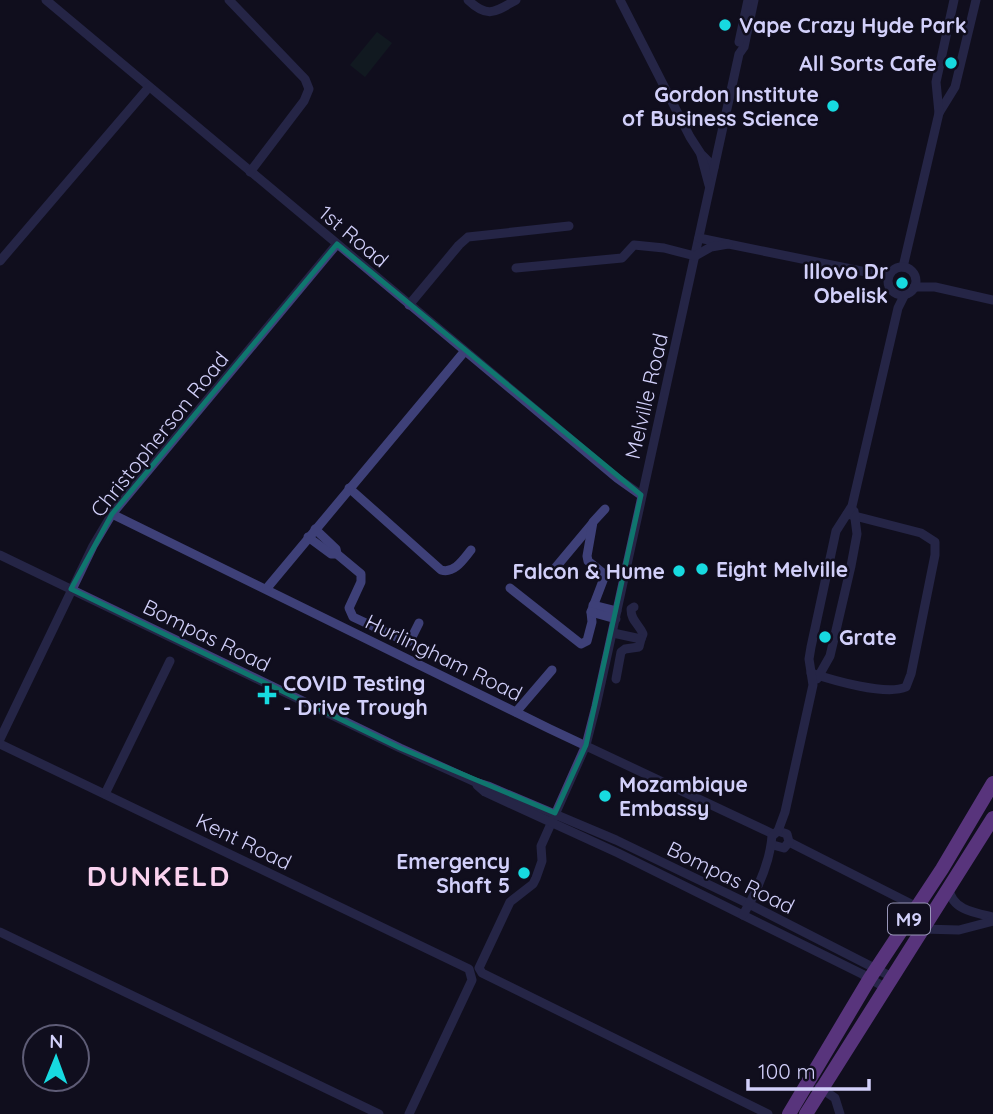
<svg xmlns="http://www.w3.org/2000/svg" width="993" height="1114" font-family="Quicksand,sans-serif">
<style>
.green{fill:#122725}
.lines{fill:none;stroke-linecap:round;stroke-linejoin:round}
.street{stroke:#3e4078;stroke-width:9}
.primary{stroke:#b062ef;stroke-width:14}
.marked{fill:none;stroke:#0f766e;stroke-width:5;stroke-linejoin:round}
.poi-dot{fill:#17dae0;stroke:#100e1e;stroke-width:2.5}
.labels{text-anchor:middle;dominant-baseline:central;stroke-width:5;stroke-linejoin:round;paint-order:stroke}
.shield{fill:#100e1e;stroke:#9896b8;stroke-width:2}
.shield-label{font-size:19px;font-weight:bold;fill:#d2d0fa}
.poi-label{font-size:21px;font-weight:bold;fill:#d2d0fa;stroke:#100e1e;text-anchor:start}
.street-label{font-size:21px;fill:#d2d0fa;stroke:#100e1e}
.district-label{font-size:28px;font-weight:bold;letter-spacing:2px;fill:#fad2ef;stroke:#100e1e}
</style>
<rect width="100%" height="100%" fill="#100e1e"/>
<!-- green -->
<polygon class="green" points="377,32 392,43 365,77 350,65"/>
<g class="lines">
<!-- street -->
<g class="street">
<polyline points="46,0 617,478 641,495"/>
<polyline points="229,0 305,79 309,89 304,101 250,172"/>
<path d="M468,0C488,19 495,12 516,0"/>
<polyline points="620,0 690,137 701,154 714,167"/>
<polyline points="754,0 744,47 739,54 596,706 586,745 541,846 542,861 536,878 533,884 510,902 479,968 482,973 768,1114"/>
<polyline points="739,42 748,0"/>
<polyline points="939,113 955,87 976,0"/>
<polyline points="701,155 709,185"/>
<polyline points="699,238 871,273 889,275"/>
<polyline points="0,261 149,87"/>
<polyline points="903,267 939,113 936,82 954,0"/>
<circle cx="902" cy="281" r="14"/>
<polyline points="516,268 622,258 634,245 664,248 695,256 711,247 728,244"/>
<polyline points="914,287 935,287 993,300"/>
<polyline points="409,305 459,245 468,237 569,226"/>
<path d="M349,488L441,570C454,574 463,560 471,550"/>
<polyline points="112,514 550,729 773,834"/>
<polyline points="315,529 336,549 337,554"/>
<polyline points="308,537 331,554 337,554 361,574 361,582 349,608 353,617 407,642 410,641 419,623"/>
<polyline points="0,555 400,748 475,782 488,786 616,840 749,904 892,977"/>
<polyline points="556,567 592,524"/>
<polyline points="267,588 464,352"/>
<polyline points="510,588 581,644 587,641 592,622 591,612 604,578 603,573 588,561 587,556 593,522 605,509"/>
<polyline points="593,605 617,611"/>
<path d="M634,607L631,609C631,621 639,624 643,634L641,639"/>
<polyline points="591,612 616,619"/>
<polyline points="613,633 641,639 639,647 625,649 621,652 616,679"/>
<path d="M811,673C832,680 886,696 906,687L911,674L935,555V542L921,533L847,514"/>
<polyline points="817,679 830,656 851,566 857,534 854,511"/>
<polyline points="516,712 552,670"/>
<polyline points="0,739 93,546 112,514 337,244"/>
<polyline points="0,744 469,969 472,980 409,1114"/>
<polyline points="477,785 485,792 618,853 862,974 886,988"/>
<polyline points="105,794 170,661"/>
<polyline points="789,842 917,907"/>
<polyline points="773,845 784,848 789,842 787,834 778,831"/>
<path d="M949,889C952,910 975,913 993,917"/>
<path d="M743,915C757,891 770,863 772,836L778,831L785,812L813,685L809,659L811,647L836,531L852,506L898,308L905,294"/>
<polyline points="922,929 959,930 993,921"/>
<polyline points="0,932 379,1114"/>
<polyline points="819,1087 835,1098 840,1114"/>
</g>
<!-- primary -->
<g class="primary">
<polyline points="789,1114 870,978 942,869 993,783"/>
<polyline points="806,1114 993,818"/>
</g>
</g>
<!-- marked area -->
<path d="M0 0H993V1114H0ZM337,244L641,495L586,745L555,813L400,748L71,589L112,514Z" fill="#100e1e" fill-opacity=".55" fill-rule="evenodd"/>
<path class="marked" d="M337,244L641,495L586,745L555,813L400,748L71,589L112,514Z"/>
<!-- markers -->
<g class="poi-dot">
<circle cx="725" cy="25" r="7"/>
<circle cx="951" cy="63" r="7"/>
<circle cx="833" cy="106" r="7"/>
<circle cx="902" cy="283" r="7"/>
<circle cx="702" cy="569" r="7"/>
<circle cx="679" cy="571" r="7"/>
<circle cx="825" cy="637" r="7"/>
<path d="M263.5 684.5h7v7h7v7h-7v7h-7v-7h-7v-7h7z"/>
<circle cx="605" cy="796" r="7"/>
<circle cx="524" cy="873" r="7"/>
</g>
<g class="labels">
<!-- shield labels -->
<rect class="shield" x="888" y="903.5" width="42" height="31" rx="5"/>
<g class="shield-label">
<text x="909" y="919">M9</text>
</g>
<!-- poi labels -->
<g class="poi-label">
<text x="739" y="25">Vape Crazy Hyde Park</text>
<text x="937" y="63" text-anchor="end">All Sorts Cafe</text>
<text x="819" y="94" text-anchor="end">Gordon Institute<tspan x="819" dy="24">of Business Science</tspan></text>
<text x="888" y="271" text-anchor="end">Illovo Dr<tspan x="888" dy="24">Obelisk</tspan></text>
<text x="716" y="569">Eight Melville</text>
<text x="665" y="571" text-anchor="end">Falcon &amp; Hume</text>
<text x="839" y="637">Grate</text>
<text x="283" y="683">COVID Testing<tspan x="283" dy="24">- Drive Trough</tspan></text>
<text x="619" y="784">Mozambique<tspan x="619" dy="24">Embassy</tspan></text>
<text x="510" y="861" text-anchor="end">Emergency<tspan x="510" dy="24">Shaft 5</tspan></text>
</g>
<!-- street labels -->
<g class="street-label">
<text transform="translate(354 236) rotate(40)">1st Road</text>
<text transform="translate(646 396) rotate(-77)">Melville Road</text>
<text transform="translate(159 434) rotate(-51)">Christopherson Road</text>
<text transform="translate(207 635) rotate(26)">Bompas Road</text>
<text transform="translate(444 657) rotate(26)">Hurlingham Road</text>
<text transform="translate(244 841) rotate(26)">Kent Road</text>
<text transform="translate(731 877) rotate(26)">Bompas Road</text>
</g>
<!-- district labels -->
<g class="district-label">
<text x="159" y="875">DUNKELD</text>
</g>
</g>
<!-- north arrow -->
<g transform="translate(56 1058) rotate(1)"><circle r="33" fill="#100e1e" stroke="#5e5c76" stroke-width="2"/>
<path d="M0-5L12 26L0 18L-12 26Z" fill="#17dae0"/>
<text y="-10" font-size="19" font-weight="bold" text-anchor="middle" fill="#d2d0fa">N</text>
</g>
<!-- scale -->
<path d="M748 1079v10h121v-10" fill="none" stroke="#d2d0fa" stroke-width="3.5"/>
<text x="758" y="1079" font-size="21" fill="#d2d0fa" stroke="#100e1e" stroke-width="5" paint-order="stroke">100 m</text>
</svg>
